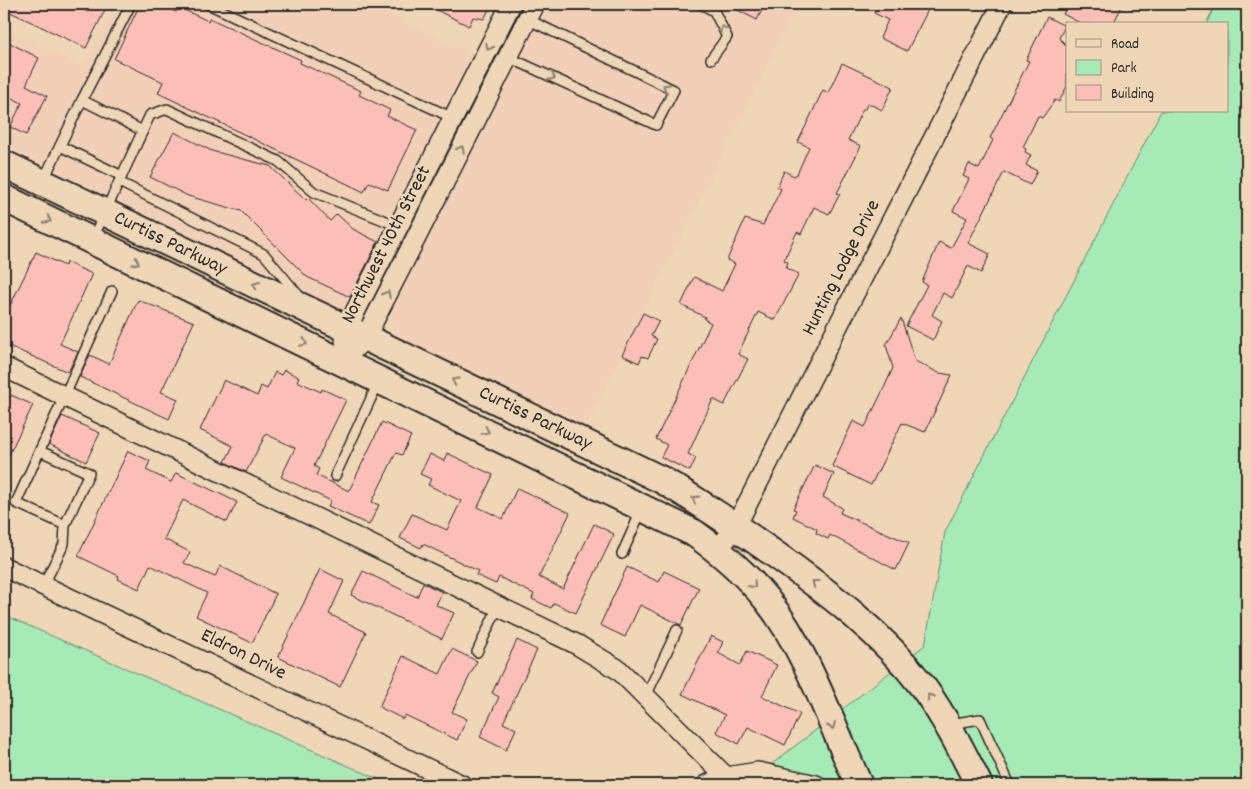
<svg xmlns="http://www.w3.org/2000/svg" width="1251" height="789" font-family="Dekko,sans-serif">
<style>
.built{fill:#f2cfb7}
.green{fill:#a6ebb6;stroke:#688b70}
.building{fill:#fbbfb8;stroke:#2b2b2b}
.lines{fill:none;stroke-linecap:round;stroke-linejoin:round}
.service-casing{stroke:#2b2b2b;stroke-width:12}
.minor-casing{stroke:#2b2b2b;stroke-width:22}
.secondary-casing{stroke:#2b2b2b;stroke-width:30}
.service{stroke:#eed6b6;stroke-width:9}
.minor{stroke:#eed6b6;stroke-width:19}
.secondary{stroke:#eed6b6;stroke-width:26}
.oneway{stroke:#8c8070}
.labels{text-anchor:middle;dominant-baseline:central;stroke-width:5;stroke-linejoin:round;paint-order:stroke}
.street-label{font-size:20px;fill:#2b2b2b;stroke:#eed6b6}
</style>
<rect width="100%" height="100%" fill="#eed6b6"/>
<filter id="ink" filterUnits="userSpaceOnUse"><feTurbulence type="fractalNoise" baseFrequency=".02" numOctaves="2"/><feDisplacementMap in="SourceGraphic" scale="10" xChannelSelector="R" yChannelSelector="G"/><feConvolveMatrix kernelMatrix="1 2 1 2 8 2 1 2 1" color-interpolation-filters="sRGB"/></filter>
<g filter="url(#ink)">
<!-- built -->
<g class="built">
<polygon points="116,4 368,4 472,54 346,312 4,147 4,28 83,68"/>
<polygon points="547,4 798,4 584,428 397,338 391,328 393,306"/>
</g>
<!-- green -->
<g class="green">
<polygon points="1216,4 1247,4 1247,785 745,785 925,645 945,532 1161,111 1227,111 1227,24 1206,24"/>
<polygon points="4,615 392,785 4,785"/>
</g>
<!-- building -->
<g class="building">
<polygon points="4,4 72,4 88,12 92,4 108,4 86,48 4,9"/>
<polygon points="140,4 158,4 176,12 178,7 208,21 209,18 301,60 300,63 361,91 359,95 390,110 387,116 417,130 388,190 369,182 364,192 158,93 163,82 114,59"/>
<polygon points="424,4 492,4 484,19 473,17 469,26"/>
<polygon points="726,4 765,4 757,20"/>
<polygon points="879,4 916,4 928,10 907,51 880,38 888,20 874,13"/>
<polygon points="1068,4 1123,4 1113,24 1082,24 1063,14"/>
<polygon points="1047,17 1065,26 1059,38 1067,46 1067,86 1059,102 1055,100 1042,118 1038,116 1023,147 1026,149 1025,152 1031,155 1026,165 1037,171 1030,185 1004,172 968,243 990,254 981,273 968,266 952,298 943,293 932,315 942,321 933,340 906,326 927,285 922,282 939,242 951,248 967,218 953,211 969,179 963,176 969,164 979,169 993,140 990,138 1029,61 1026,60"/>
<polygon points="4,40 39,58 26,85 47,96 26,135 10,127 22,103 4,94"/>
<polygon points="842,63 893,87 882,110 868,103 865,109 863,109 848,140 861,146 837,193 840,194 829,214 814,207 801,234 797,232 784,260 788,262 786,268 799,274 775,320 758,312 738,354 748,359 724,405 713,399 688,454 696,458 690,471 661,457 667,445 656,439 711,323 704,319 705,317 681,305 694,277 722,291 735,264 727,260 745,219 763,225 781,189 777,187 784,171 794,176 797,174 809,147 798,142 823,90 828,93"/>
<polygon points="174,132 212,151 270,166 306,200 308,198 330,221 337,214 353,229 378,242 350,297 307,277 241,211 188,196 150,177"/>
<polygon points="36,252 65,266 66,262 92,274 60,344 78,352 68,372 4,344 4,318"/>
<polygon points="138,300 194,322 161,392 178,399 169,419 80,377 90,355 109,364"/>
<polygon points="643,313 659,321 651,336 657,339 648,358 642,356 639,363 622,355"/>
<polygon points="901,318 915,361 939,373 952,375 925,432 902,423 871,485 832,466 853,421 865,427 884,388 893,368 886,345"/>
<polygon points="284,370 299,377 297,381 321,392 322,389 346,400 314,466 319,469 316,475 349,491 382,422 411,436 402,455 396,453 372,502 379,505 369,525 328,506 331,501 281,477 295,448 266,434 246,472 225,462 233,446 200,430 224,380 257,396 261,386 267,389 275,372 281,375"/>
<polygon points="11,395 33,405 4,465 4,410"/>
<polygon points="62,416 100,433 86,462 49,444"/>
<polygon points="128,451 150,461 146,470 171,482 176,473 237,502 227,522 183,500 164,539 190,552 184,563 215,577 220,566 276,594 252,643 196,616 207,593 150,565 139,589 118,579 119,576 78,556"/>
<polygon points="447,453 493,475 478,507 503,519 517,488 570,513 539,577 563,589 594,524 614,534 576,613 554,603 551,608 532,599 534,594 499,577 496,584 476,575 478,571 423,544 421,548 400,538 412,514 447,530 461,501 428,485 431,479 420,474 430,454 444,461"/>
<polygon points="815,465 834,474 823,497 842,508 840,513 909,543 896,570 830,535 828,539 816,533 817,529 793,517 796,510 793,509"/>
<polygon points="627,567 659,582 664,571 699,588 681,625 640,605 625,637 600,625"/>
<polygon points="320,569 344,581 329,614 366,632 340,687 278,657"/>
<polygon points="363,571 417,597 423,583 442,592 436,605 454,613 442,639 351,595"/>
<polygon points="711,636 723,642 718,653 740,665 747,651 777,665 762,696 800,714 785,745 748,727 739,744 716,732 725,715 682,694"/>
<polygon points="517,640 537,650 503,723 516,729 506,750 480,737 499,697 492,693"/>
<polygon points="452,649 477,661 452,712 467,719 457,740 405,715 403,719 379,707 403,656 440,674"/>
</g>
<g class="lines">
<!-- service casing -->
<g class="service-casing">
<g id="service">
<polyline points="208,4 453,118"/>
<polyline points="701,4 714,11 727,37 711,59"/>
<polyline points="508,57 656,125 674,90 527,19"/>
<polyline points="82,100 131,4"/>
<polyline points="60,146 122,176"/>
<polyline points="43,181 82,100 143,131"/>
<polyline points="119,182 264,254 300,297"/>
<polyline points="93,238 150,115 167,109 278,161 314,192 398,226"/>
<polyline points="40,451 89,473 65,525 16,503 112,291"/>
<polyline points="335,476 379,381"/>
<polyline points="622,554 642,509"/>
<polyline points="44,584 64,544 65,525"/>
<polyline points="477,652 498,607"/>
<polyline points="646,696 677,630"/>
<polyline points="950,724 980,719 1010,785"/>
</g>
</g>
<!-- minor casing -->
<g class="minor-casing">
<g id="minor">
<polyline points="345,341 347,329 356,310 511,4"/>
<polyline points="342,361 365,338 535,4"/>
<polyline points="4,367 576,644 619,670 726,777"/>
<polyline points="718,550 736,526 1002,4"/>
<polyline points="4,567 462,785"/>
<polyline points="707,785 726,777 758,772 816,785"/>
</g>
</g>
<!-- secondary casing -->
<g class="secondary-casing">
<g id="secondary">
<path d="M4,164L662,480C702,503 739,529 776,555C829,593 883,634 923,687C945,717 962,751 979,785"/>
<path d="M4,198L694,533C721,552 746,574 767,600C807,650 832,726 859,785"/>
</g>
</g>
<!-- service -->
<use href="#service" class="service"/>
<!-- minor -->
<use href="#minor" class="minor"/>
<!-- secondary -->
<use href="#secondary" class="secondary"/>
</g>
<!-- one-way arrows -->
<defs><path id="oneway-chevron" d="M-2-3.5L2.5 0L-2 3.5" fill="none" stroke-width="1.6" stroke-linecap="round" stroke-linejoin="round" transform="scale(1.25)"/></defs>
<g class="oneway">
<use href="#oneway-chevron" transform="translate(723 29) rotate(-117)"/>
<use href="#oneway-chevron" transform="translate(489 47) rotate(117)"/>
<use href="#oneway-chevron" transform="translate(552 77) rotate(25)"/>
<use href="#oneway-chevron" transform="translate(666 87) rotate(-152)"/>
<use href="#oneway-chevron" transform="translate(461 149) rotate(-63)"/>
<use href="#oneway-chevron" transform="translate(48 220) rotate(26)"/>
<use href="#oneway-chevron" transform="translate(136 262) rotate(26)"/>
<use href="#oneway-chevron" transform="translate(256 285) rotate(-155)"/>
<use href="#oneway-chevron" transform="translate(387 294) rotate(-63)"/>
<use href="#oneway-chevron" transform="translate(304 343) rotate(26)"/>
<use href="#oneway-chevron" transform="translate(455 381) rotate(-154)"/>
<use href="#oneway-chevron" transform="translate(486 431) rotate(26)"/>
<use href="#oneway-chevron" transform="translate(695 499) rotate(-150)"/>
<use href="#oneway-chevron" transform="translate(815 583) rotate(-142)"/>
<use href="#oneway-chevron" transform="translate(753 585) rotate(48)"/>
<use href="#oneway-chevron" transform="translate(930 697) rotate(-125)"/>
<use href="#oneway-chevron" transform="translate(832 726) rotate(66)"/>
</g>
</g>
<g class="labels">
<!-- street labels -->
<g class="street-label">
<text transform="translate(170 244) rotate(26)">Curtiss Parkway</text>
<text transform="translate(387 245) rotate(-63)">Northwest 40th Street</text>
<text transform="translate(842 268) rotate(-63)">Hunting Lodge Drive</text>
<text transform="translate(535 419) rotate(26)">Curtiss Parkway</text>
<text transform="translate(243 655) rotate(26)">Eldron Drive</text>
</g>
</g>
<!-- margin -->
<rect width="1251" height="789" fill="none" stroke="#eed6b6" stroke-width="20"/>
<rect x="10" y="10" width="1231" height="769" fill="none" stroke="#2b2b2b" stroke-width="2" filter="url(#ink)"/>
<!-- legend -->
<rect x="1066" y="22" width="162" height="90" fill="#eed6b6" stroke="#a0927e"/>
<rect x="1076" y="39" width="25" height="8" fill="#eed6b6" stroke="#a0927e"/>
<text x="1111" y="48" font-size="15" fill="#2b2b2b">Road</text>
<rect x="1076" y="60" width="25" height="15" fill="#a6ebb6" stroke="#a0927e"/>
<text x="1111" y="72" font-size="15" fill="#2b2b2b">Park</text>
<rect x="1076" y="85" width="25" height="15" fill="#fbbfb8" stroke="#a0927e"/>
<text x="1111" y="98" font-size="15" fill="#2b2b2b">Building</text>
</svg>
